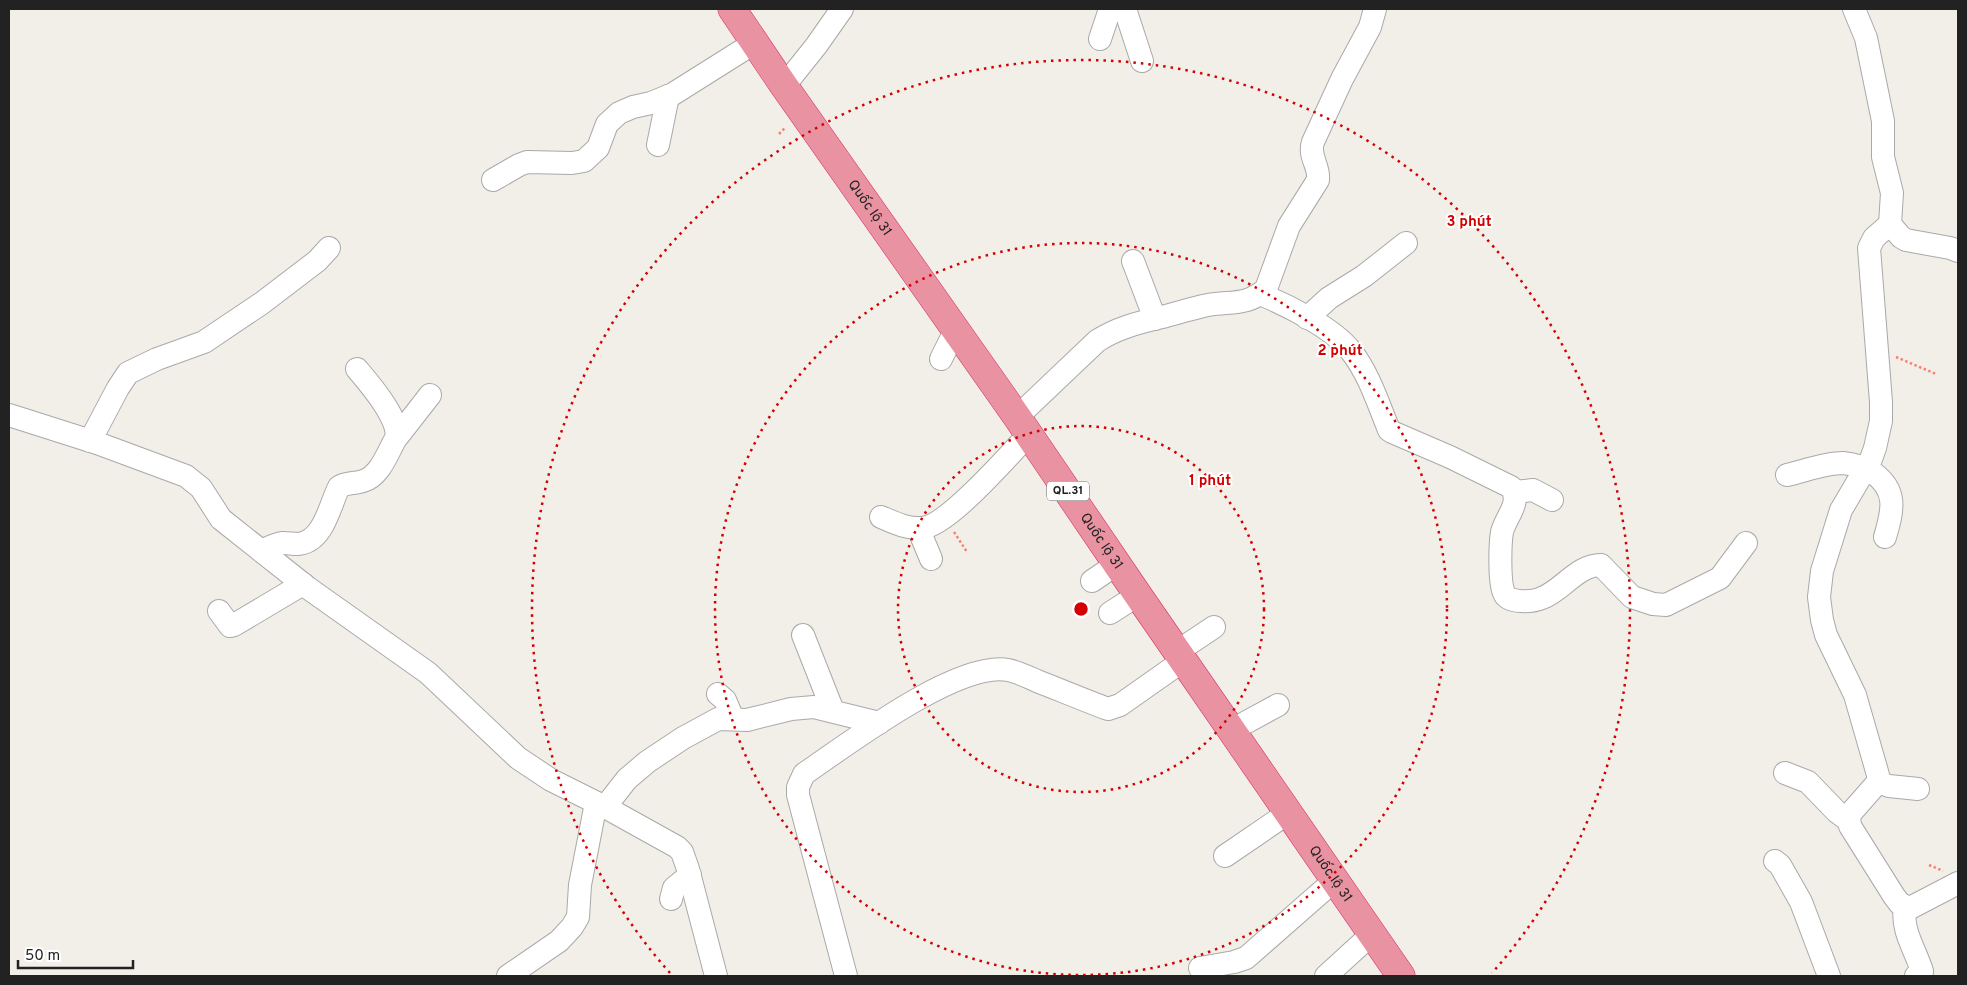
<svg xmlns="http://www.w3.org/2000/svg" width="1967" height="985" font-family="Overpass,sans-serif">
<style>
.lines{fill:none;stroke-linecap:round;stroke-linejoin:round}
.minor-casing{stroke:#a9a9a9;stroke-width:24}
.highway-casing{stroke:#dc2a67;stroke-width:29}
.path{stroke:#fa8072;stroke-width:2.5;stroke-dasharray:2.5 2.5;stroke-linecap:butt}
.minor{stroke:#fff;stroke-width:22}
.highway{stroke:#e892a2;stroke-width:28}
.ring{fill:none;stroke:#d40000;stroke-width:2.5;stroke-dasharray:2.5 5}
.labels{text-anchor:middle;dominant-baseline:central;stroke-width:4;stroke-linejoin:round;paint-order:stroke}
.shield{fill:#fff;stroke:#646464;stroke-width:1}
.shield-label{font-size:12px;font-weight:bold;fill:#222}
.street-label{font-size:14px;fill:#222;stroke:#fff}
.centre{fill:#d40000;stroke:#fff;stroke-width:2.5}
.ring-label{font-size:15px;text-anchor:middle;font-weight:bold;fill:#d40000;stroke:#fff;stroke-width:4;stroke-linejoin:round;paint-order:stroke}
</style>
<rect width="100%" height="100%" fill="#f2efe9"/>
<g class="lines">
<!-- minor casing -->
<g class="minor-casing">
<g id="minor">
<polyline points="1125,9 1142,61"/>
<polyline points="1854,9 1866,38 1883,121 1883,157 1892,193 1890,224 1874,238 1869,248 1881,402 1881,421 1875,448 1871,459 1841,510 1822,571 1819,597 1822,620 1826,635 1855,695 1878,775 1878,782 1849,815 1850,826 1894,896 1900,904 1910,908 1958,883"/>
<polyline points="1100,39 1110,9"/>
<polyline points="784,86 816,46 842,9"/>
<polyline points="658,145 668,96"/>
<polyline points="493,180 519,165 527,162 572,163 584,161 598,148 607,124 619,113 633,107 651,103 673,94 754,43"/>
<polyline points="1890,224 1901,237 1906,240 1950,248 1958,251"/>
<polyline points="1133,261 1155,319"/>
<path d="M1260,294C1287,305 1333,328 1351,351C1369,374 1378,403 1389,430L1392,432L1450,457L1511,487C1522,503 1506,516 1502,532C1500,544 1499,582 1504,593C1508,604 1533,602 1542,598C1563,590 1577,565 1601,565L1632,597L1653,604L1666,605L1720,578L1746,543"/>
<polyline points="1307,318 1329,298 1364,276 1406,243"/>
<polyline points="941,359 956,329"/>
<polyline points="9,415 97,443 186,476 201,488 221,519 308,588 428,673 518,758 551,780 605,807 677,847 682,852 688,869 716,976"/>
<path d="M1017,417L1097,341C1118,327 1142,322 1166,316C1180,312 1194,308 1208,305C1231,301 1247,306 1266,289L1289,226L1318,180C1320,166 1308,157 1313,142L1342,79L1370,27L1375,9"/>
<polyline points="398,436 430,395"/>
<polyline points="90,441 118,388 128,373 157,359 204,342 262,303 317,261 329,248"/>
<path d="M1787,475C1805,471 1824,463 1843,463C1853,464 1864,467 1872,472C1898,490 1893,510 1885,537"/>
<polyline points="1515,492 1533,490 1552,500"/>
<path d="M881,517C895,523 907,529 922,528C948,526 1009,455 1029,434"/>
<polyline points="918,528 931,559"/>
<path d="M261,551C268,548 275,544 283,543C288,543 293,544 298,544C324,542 330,504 339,487C346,482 355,484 363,481C380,476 387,454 395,440C404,423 368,382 357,369"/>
<polyline points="1092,581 1117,564"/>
<polyline points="219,611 230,626 234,625 303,584"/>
<polyline points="1110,613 1138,595"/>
<polyline points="803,635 833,711"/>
<polyline points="1178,651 1214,627"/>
<polyline points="718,694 725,700 733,719"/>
<polyline points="1232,730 1278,705"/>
<polyline points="1785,773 1808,782 1837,812 1849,821"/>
<polyline points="1878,782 1889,786 1918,789"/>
<polyline points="605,807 627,779 647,762 683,738 718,719 747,720 791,709 814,707 879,723"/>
<polyline points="1225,856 1288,813"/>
<polyline points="1775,861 1780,865 1801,902 1829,976"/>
<polyline points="671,899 674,888 690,875"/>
<path d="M1905,907C1901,930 1915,949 1922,971L1916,976"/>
<polyline points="1200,968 1234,962 1246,958 1335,880"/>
<polyline points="508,976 559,941 572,927 578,917 580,885 596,803"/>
<path d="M846,976L798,795V787L804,774C848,744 957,661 1008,670C1018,672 1028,677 1037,681C1060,690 1084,700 1108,709L1120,705L1184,660"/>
<polyline points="1326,976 1372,934"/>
</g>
</g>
<!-- highway casing -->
<g class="highway-casing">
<g id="highway">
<path id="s1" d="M732,9L784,86L1017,417L1138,595L1401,976"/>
</g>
</g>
<!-- path -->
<g class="path">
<polyline points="779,134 786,127"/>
<polyline points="1896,357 1936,374"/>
<polyline points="954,532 967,552"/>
<polyline points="1929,865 1943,871"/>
</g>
<!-- minor -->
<use href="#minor" class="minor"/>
<!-- highway -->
<use href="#highway" class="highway"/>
</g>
<!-- distance rings -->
<g class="ring">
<circle cx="1081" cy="609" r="183"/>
<circle cx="1081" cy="609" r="366"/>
<path d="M670 973A549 549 0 1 1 1492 973"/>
</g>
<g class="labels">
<!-- shield labels -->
<rect class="shield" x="1047" y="481.5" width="42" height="19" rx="4"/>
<g class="shield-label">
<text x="1068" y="491">QL.31</text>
</g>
<!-- street labels -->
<g class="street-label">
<text stroke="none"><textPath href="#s1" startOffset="242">Quốc lộ 31</textPath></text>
<text stroke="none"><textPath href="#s1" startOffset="648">Quốc lộ 31</textPath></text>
<text stroke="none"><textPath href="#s1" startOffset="1052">Quốc lộ 31</textPath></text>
</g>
</g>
<circle cx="1081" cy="609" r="8" class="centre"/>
<g class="ring-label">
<text x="1469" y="226">3 phút</text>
<text x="1340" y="355">2 phút</text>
<text x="1210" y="485">1 phút</text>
</g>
<!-- border -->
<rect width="1967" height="985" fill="none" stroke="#222222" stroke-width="20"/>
<!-- scale -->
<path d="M18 960v8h115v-8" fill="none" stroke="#222222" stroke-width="2.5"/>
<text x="25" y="960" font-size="15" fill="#222222" stroke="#ffffff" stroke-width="4" paint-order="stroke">50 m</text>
</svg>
